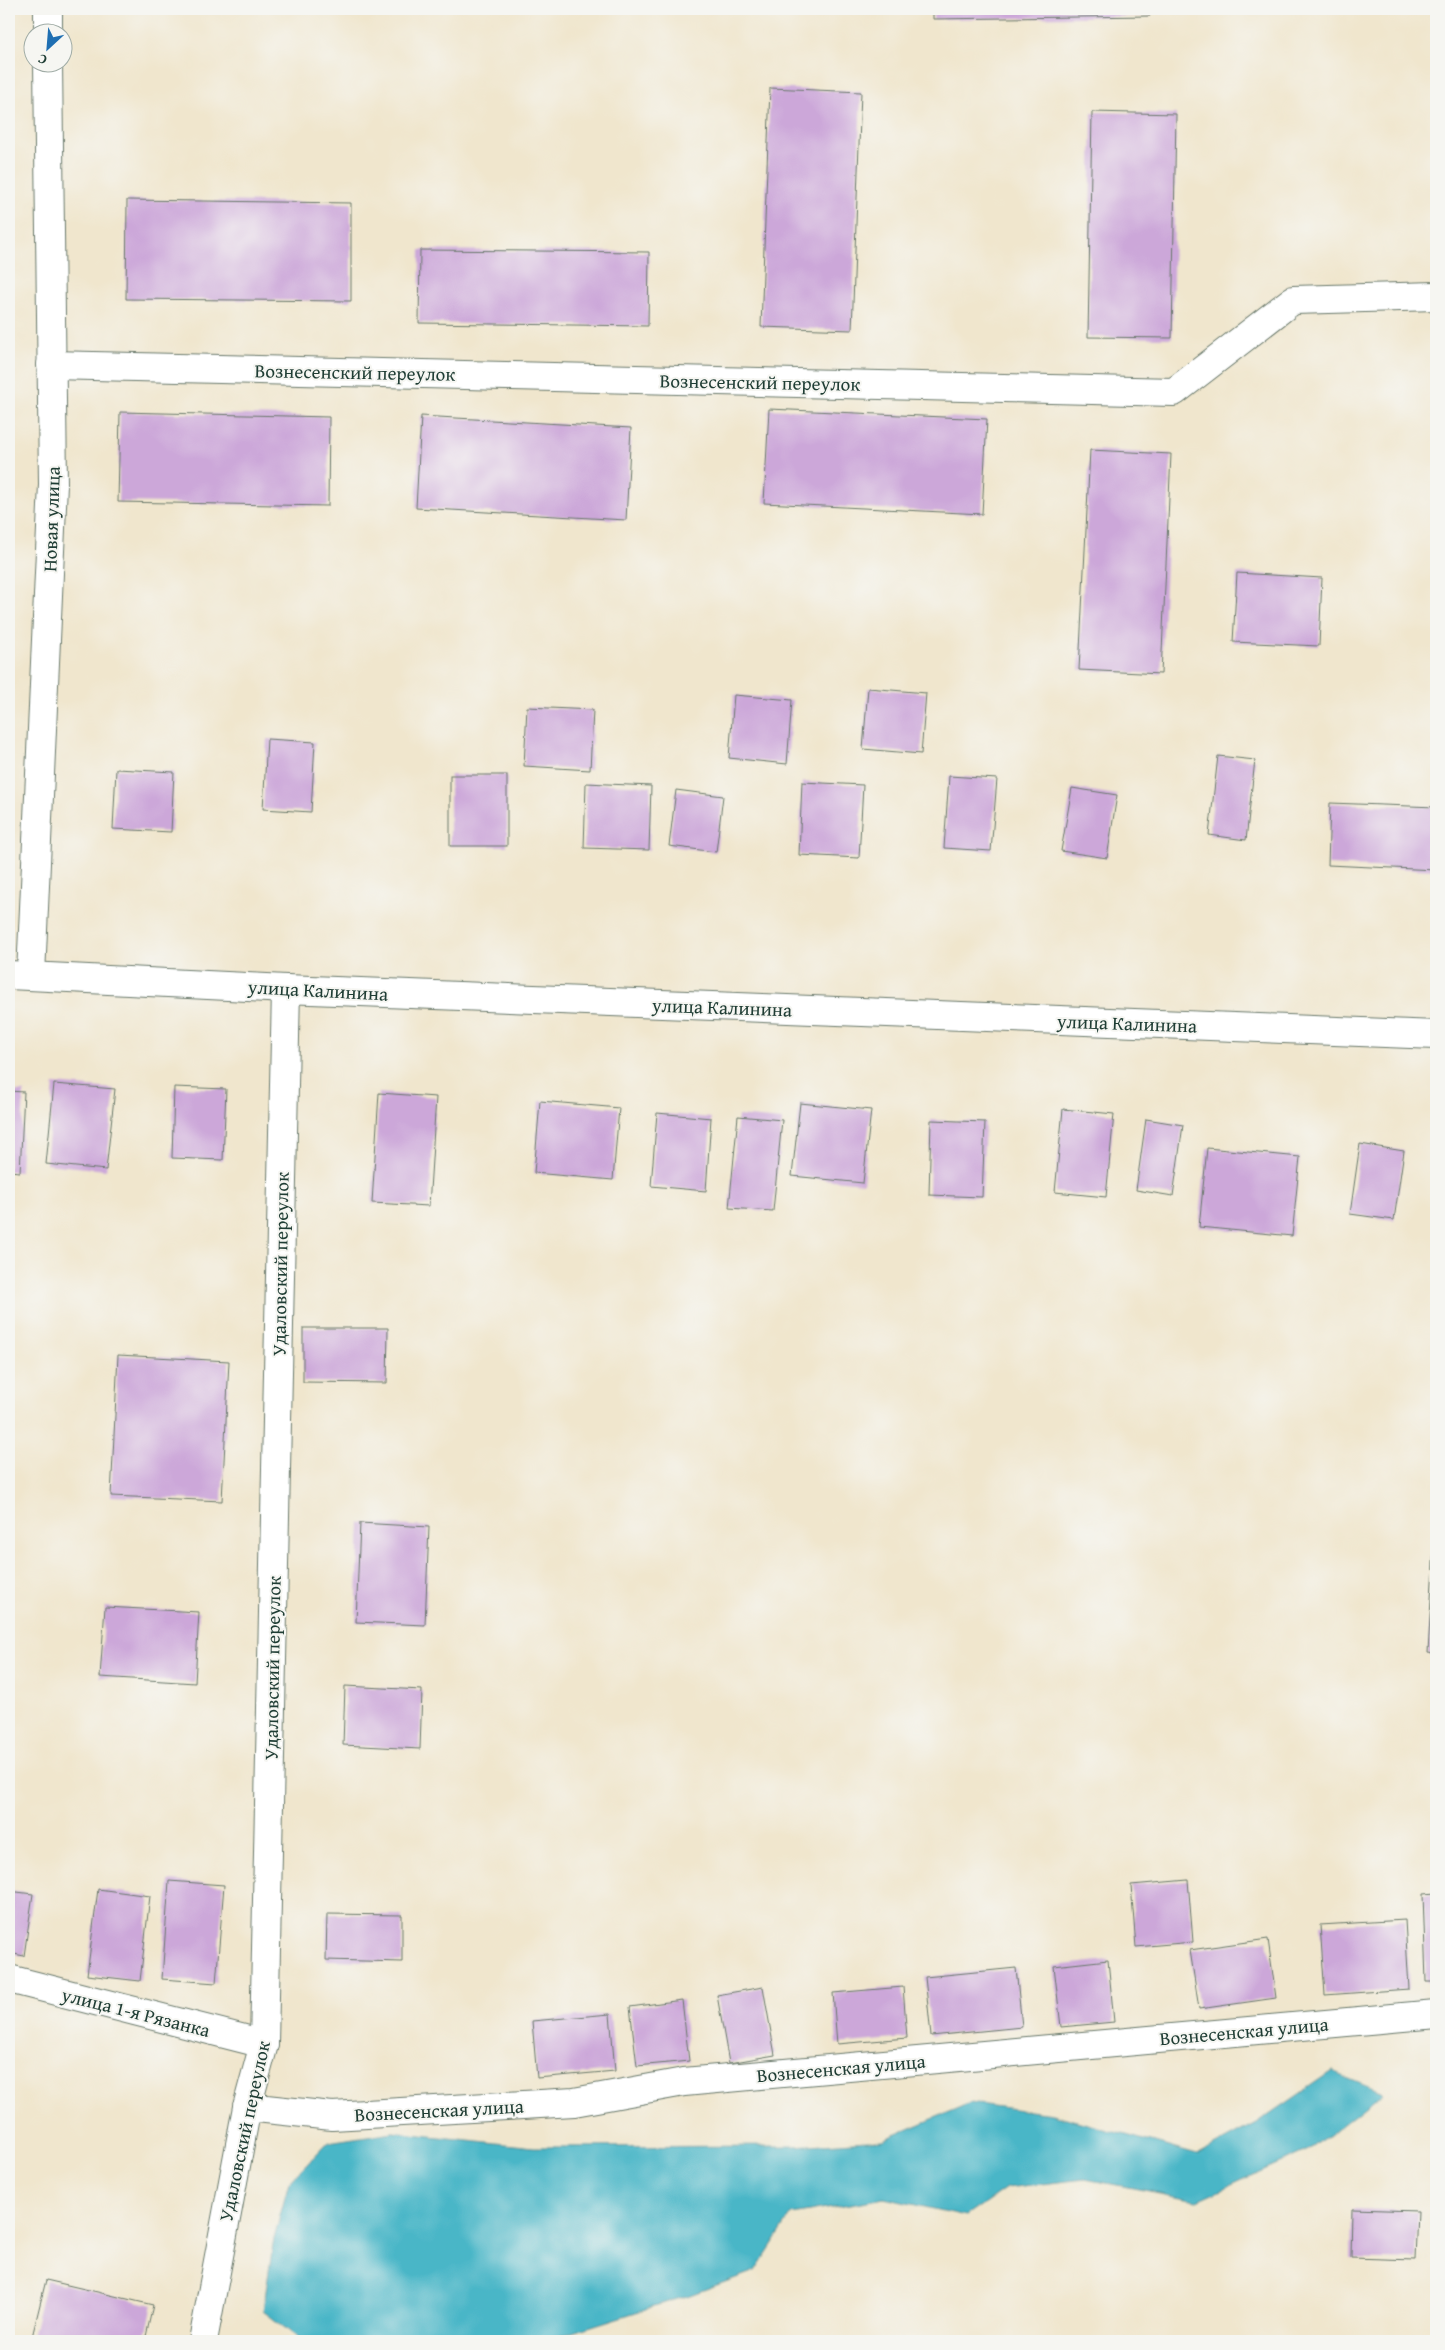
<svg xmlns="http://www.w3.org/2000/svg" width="1445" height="2350" font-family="'Gentium Book Plus',serif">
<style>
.water{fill:#4ab6c7;stroke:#347a7e}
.building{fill:#cca7d9}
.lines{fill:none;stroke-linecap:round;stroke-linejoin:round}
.street-casing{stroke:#68786a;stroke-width:30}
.secondary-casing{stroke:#68786a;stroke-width:30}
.street{stroke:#fff;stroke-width:28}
.secondary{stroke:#fff;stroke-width:28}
.labels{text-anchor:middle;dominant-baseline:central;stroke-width:4;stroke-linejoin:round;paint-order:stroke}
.street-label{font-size:19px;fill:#1f3d34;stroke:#f6f6f2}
</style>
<rect width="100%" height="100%" fill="#f6f6f2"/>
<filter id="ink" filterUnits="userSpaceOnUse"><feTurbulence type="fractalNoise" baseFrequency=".02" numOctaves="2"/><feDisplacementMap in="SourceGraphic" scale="10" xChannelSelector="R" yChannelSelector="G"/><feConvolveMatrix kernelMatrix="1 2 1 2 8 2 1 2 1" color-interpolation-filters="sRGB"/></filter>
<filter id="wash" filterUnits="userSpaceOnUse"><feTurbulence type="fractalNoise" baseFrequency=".0096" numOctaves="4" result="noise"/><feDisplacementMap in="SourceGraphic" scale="20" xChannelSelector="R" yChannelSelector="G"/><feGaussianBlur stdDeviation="1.12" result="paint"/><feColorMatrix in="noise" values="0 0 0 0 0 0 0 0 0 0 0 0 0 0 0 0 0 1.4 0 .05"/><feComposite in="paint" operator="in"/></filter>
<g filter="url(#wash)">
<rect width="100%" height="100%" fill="#f0e6cd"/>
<!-- water -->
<polygon class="water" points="1332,2071 1383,2092 1313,2148 1197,2200 1085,2179 1006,2188 966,2216 884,2198 792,2214 755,2271 687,2296 544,2341 302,2341 263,2311 274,2238 289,2183 328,2142 393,2132 534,2147 794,2146 883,2140 970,2103 1052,2114 1197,2155 1256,2123"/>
<g id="blocks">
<!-- building -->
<g class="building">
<polygon points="933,9 1149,9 1150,16 933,19"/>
<polygon points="770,88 861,92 852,330 761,327"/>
<polygon points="1092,112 1176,114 1172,338 1088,337"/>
<polygon points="127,200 351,203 351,301 126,299"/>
<polygon points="420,250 649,252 648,326 419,323"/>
<polygon points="769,409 987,419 982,514 764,503"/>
<polygon points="120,412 329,417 328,506 118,502"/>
<polygon points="421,416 631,428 626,520 416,508"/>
<polygon points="1090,450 1171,454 1161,674 1079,670"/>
<polygon points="1237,573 1322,578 1319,646 1233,642"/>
<polygon points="868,688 926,693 921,754 863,749"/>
<polygon points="734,695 792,700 787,764 729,758"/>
<polygon points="527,707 593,710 590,770 524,766"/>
<polygon points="267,739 315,742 311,812 263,809"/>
<polygon points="1218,756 1255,760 1246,840 1209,835"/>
<polygon points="116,769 174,772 171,832 113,829"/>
<rect x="450" y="775" width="57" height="71"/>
<polygon points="949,776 997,779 991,851 944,848"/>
<polygon points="802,782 863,785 859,858 799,855"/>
<polygon points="586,783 651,786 649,850 584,848"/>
<polygon points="1072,788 1117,795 1107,858 1061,851"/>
<polygon points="676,790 723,796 716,852 669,846"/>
<polygon points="1330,803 1436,807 1436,870 1328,865"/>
<polygon points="54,1084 115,1089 106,1170 46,1164"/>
<polygon points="174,1087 226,1089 223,1160 172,1158"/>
<polygon points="9,1091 24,1092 20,1172 9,1171"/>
<polygon points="379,1093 436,1097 429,1206 372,1203"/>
<polygon points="540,1101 619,1108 613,1180 534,1173"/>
<polygon points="800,1103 871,1110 863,1183 792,1176"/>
<polygon points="1063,1109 1114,1114 1106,1197 1055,1192"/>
<polygon points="657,1113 711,1118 706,1191 651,1186"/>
<polygon points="738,1116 782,1120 773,1211 729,1208"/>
<polygon points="1146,1119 1183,1125 1173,1196 1136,1190"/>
<polygon points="931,1120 985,1122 982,1197 929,1195"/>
<polygon points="1360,1144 1404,1151 1394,1220 1350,1214"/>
<polygon points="1207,1148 1300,1157 1292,1236 1199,1227"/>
<polygon points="303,1328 388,1328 387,1383 303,1382"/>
<polygon points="118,1355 229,1361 222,1501 111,1496"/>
<polygon points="360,1523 429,1527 425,1625 356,1622"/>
<polygon points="1434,1545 1436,1545 1436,1654 1428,1653"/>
<polygon points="105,1607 199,1612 195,1683 100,1677"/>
<polygon points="345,1686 422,1690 420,1749 343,1745"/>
<polygon points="1188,1880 1193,1942 1136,1947 1131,1885"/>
<polygon points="169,1881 224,1885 216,1983 162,1979"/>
<polygon points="98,1889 150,1896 140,1981 87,1975"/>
<polygon points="9,1891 33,1894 24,1956 9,1953"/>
<polygon points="1436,1893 1436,1982 1426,1982 1423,1894"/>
<polygon points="327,1914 402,1915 402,1962 326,1960"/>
<polygon points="1405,1920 1409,1989 1325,1995 1320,1925"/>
<polygon points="1268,1939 1276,1998 1199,2009 1190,1950"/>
<polygon points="1108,1960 1114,2022 1061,2027 1054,1966"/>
<polygon points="1016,1968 1022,2027 931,2036 925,1977"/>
<polygon points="763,1987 775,2055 729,2063 717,1995"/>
<polygon points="903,1987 907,2038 837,2044 833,1993"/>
<polygon points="682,2000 689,2061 637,2066 630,2007"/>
<polygon points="610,2014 615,2071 537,2078 532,2021"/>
<polygon points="1352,2209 1418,2211 1416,2260 1351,2258"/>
<polygon points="46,2280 153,2305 145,2341 31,2341"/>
</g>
</g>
</g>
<g filter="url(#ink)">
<use href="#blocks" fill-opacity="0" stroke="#68786a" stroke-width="1"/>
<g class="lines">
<!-- street casing -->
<g class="street-casing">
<g id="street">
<polyline points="48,9 48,32"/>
<polyline points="51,365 1174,392 1293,300 1436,296"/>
<polyline points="31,975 53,484 48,62"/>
<polyline points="9,1979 264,2044"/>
<polyline points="247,2107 332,2116 574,2102 684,2082 1436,2014"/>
<polyline points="203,2341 247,2107 264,2044 286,989"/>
</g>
</g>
<!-- secondary casing -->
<g class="secondary-casing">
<polyline id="secondary" points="9,975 286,989 1436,1035"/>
</g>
<!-- street -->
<use href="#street" class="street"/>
<!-- secondary -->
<use href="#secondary" class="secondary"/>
</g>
</g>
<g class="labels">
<!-- street labels -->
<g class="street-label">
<text transform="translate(355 372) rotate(1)">Вознесенский переулок</text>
<text transform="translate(760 382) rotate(1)">Вознесенский переулок</text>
<text transform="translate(51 519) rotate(-88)">Новая улица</text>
<text transform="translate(318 990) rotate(3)">улица Калинина</text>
<text transform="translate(722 1007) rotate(2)">улица Калинина</text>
<text transform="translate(1127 1023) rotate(2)">улица Калинина</text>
<text transform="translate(280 1264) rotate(-89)">Удаловский переулок</text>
<text transform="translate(272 1668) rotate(-89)">Удаловский переулок</text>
<text transform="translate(136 2012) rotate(14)">улица 1-я Рязанка</text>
<text transform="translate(1244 2031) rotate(-5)">Вознесенская улица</text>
<text transform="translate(841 2068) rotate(-5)">Вознесенская улица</text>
<text transform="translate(439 2110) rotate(-3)">Вознесенская улица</text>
<text transform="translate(244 2131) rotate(-78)">Удаловский переулок</text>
</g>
</g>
<!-- margin -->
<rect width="1445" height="2350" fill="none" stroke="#f6f6f2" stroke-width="30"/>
<!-- north arrow -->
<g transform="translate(48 48) rotate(206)"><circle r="24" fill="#f6f6f2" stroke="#a0aca6"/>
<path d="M0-4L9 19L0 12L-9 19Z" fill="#1f6fb2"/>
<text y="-8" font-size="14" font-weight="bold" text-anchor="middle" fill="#1f3d34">С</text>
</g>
</svg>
